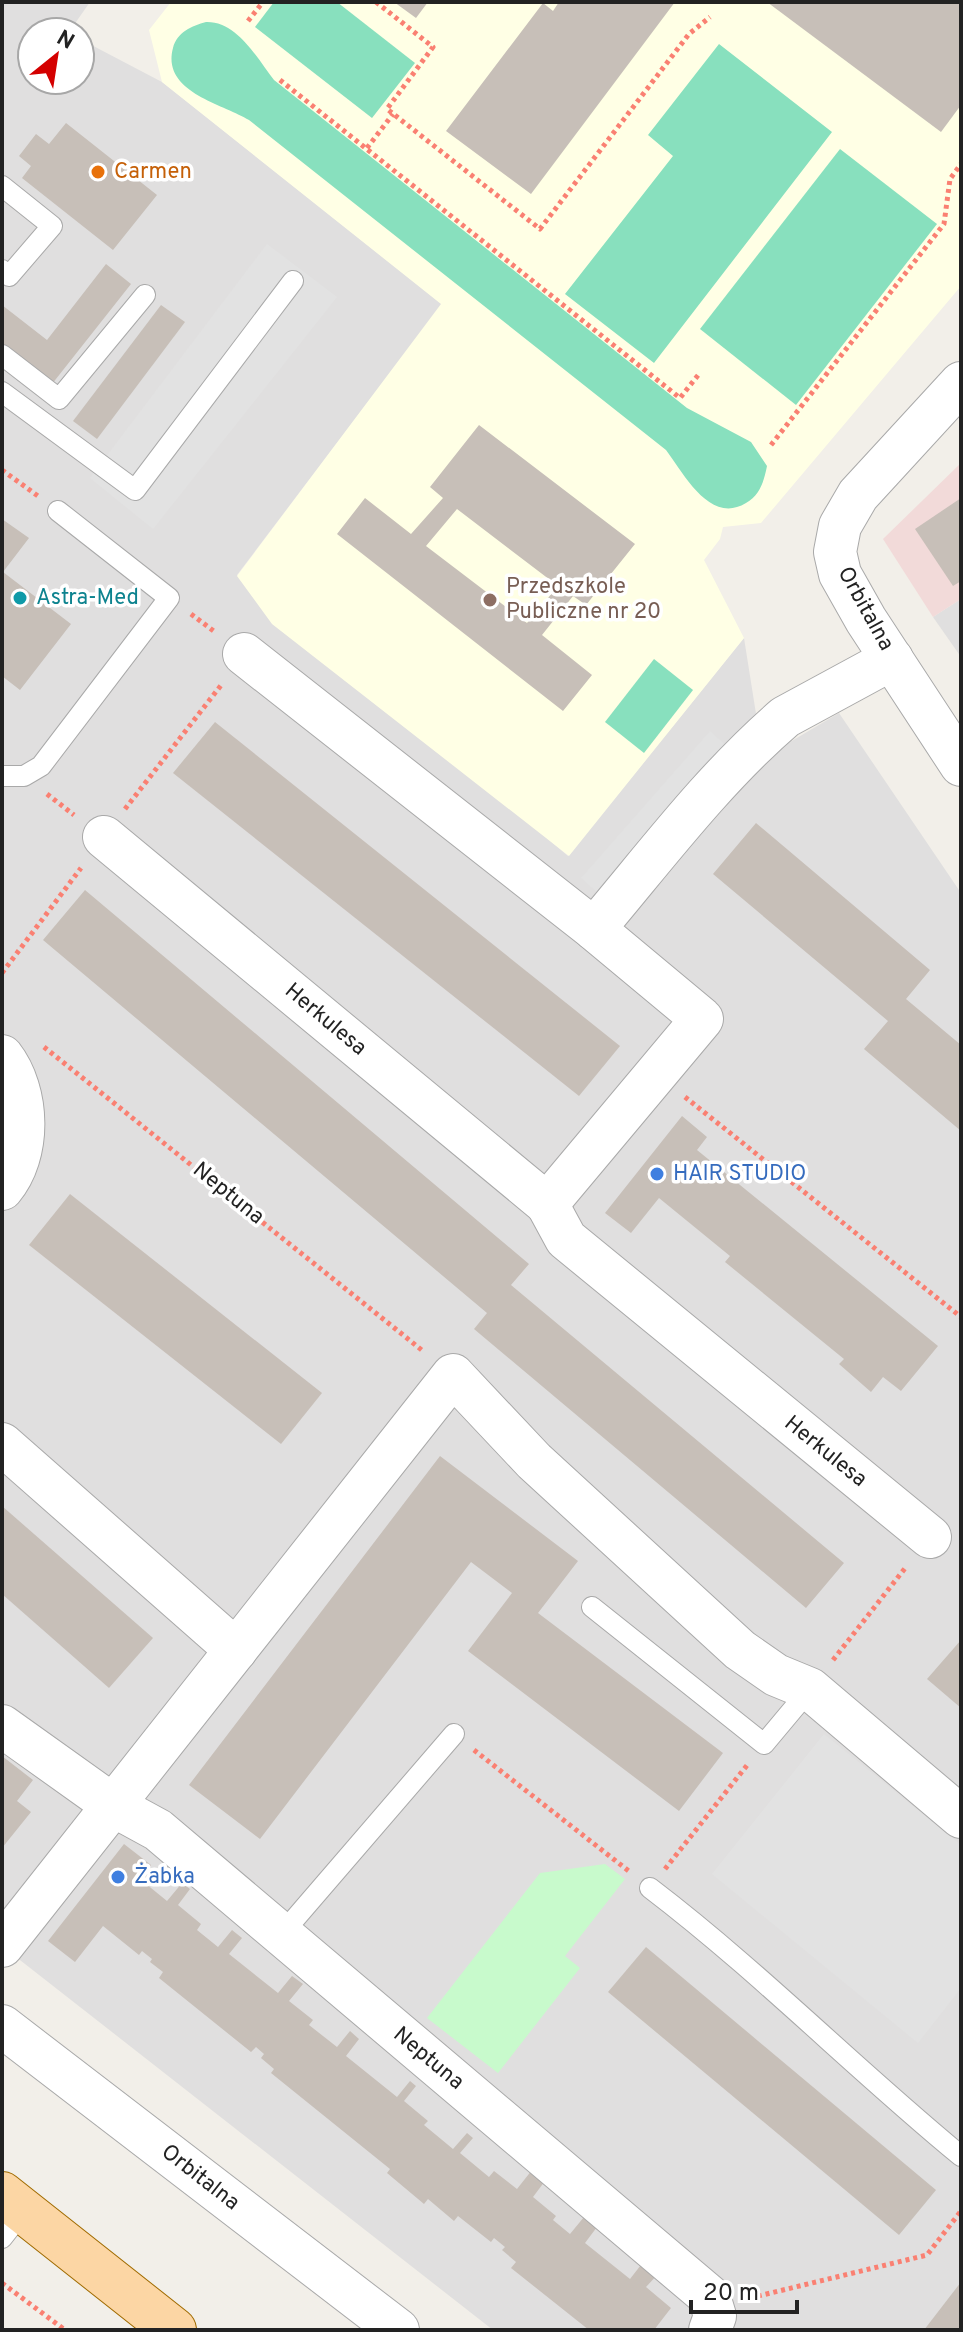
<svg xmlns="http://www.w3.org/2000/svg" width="963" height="2332" font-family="Overpass,sans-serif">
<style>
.residential{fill:#e0dfdf}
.commercial{fill:#f2dad9}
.education{fill:#ffffe5}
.park{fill:#c8facc}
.pitch{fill:#88e0be}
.parking{fill:#e2e2e2}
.building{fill:#c7bfb8;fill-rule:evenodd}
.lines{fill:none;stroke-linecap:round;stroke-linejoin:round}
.lane-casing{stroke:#a9a9a9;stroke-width:22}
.street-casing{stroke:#a9a9a9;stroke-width:44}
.primary-casing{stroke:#a06b00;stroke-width:46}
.path{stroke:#fa8072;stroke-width:5;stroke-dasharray:4 4;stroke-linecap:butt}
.lane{stroke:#fff;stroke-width:20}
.street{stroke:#fff;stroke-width:42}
.primary{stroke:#fcd6a4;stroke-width:44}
.food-dot{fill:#e8710a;stroke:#fff;stroke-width:3}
.culture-dot{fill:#0f9aa8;stroke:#fff;stroke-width:3}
.education-dot{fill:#8d6e63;stroke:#fff;stroke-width:3}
.shop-dot{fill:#3f7fe0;stroke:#fff;stroke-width:3}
.labels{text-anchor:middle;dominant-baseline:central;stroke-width:7;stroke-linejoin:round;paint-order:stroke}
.food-label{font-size:22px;fill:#c56008;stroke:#fff;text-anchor:start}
.education-label{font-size:22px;fill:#785e54;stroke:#fff;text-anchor:start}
.culture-label{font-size:22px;fill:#0d838f;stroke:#fff;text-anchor:start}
.street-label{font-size:22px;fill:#222;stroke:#fff}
.shop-label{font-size:22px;fill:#366cbe;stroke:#fff;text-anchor:start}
</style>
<rect width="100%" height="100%" fill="#f2efe9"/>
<!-- residential -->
<g class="residential">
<polygon points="2,2 90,2 69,32 32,32 32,80 80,80 80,39 162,82 442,304 237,575 568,856 744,638 763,758 839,713 961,893 961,2330 493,2330 2,1946"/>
<polygon points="961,599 961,657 933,617"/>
</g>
<!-- commercial -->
<polygon class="commercial" points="961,463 961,599 933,617 883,539"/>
<!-- education -->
<polygon class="education" points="171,2 961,2 961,286 761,523 723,527 720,539 704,560 744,638 569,856 272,624 237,576 441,304 162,82 149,30"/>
<!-- park -->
<polygon class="park" points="605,1864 625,1879 565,1956 580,1968 498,2073 427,2018 540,1873"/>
<!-- pitch -->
<g class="pitch">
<polygon points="274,2 337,2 415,63 372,118 255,27"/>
<path d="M206,22C237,21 257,58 274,80L687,408L751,442L767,466C764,481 760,495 746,503C710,525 684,474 666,450L249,120C223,104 161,92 173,48C177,32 192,26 206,22Z"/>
<polygon points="719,44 832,132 654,363 565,294 673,156 648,135"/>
<polygon points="840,149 937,224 796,405 700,329"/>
<polygon points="654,659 693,690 644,753 605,722"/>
</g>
<!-- parking -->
<g class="parking">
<polygon points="267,244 337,297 153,529 90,478"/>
<polygon points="710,731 728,747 600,895 581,878"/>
<polygon points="824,1734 961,1845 961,1988 918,2043 712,1874"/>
</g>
<!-- building -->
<g class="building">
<polygon points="394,2 428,2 416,18"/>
<polygon points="559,2 675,2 531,194 446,131 543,3 553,11"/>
<polygon points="767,2 961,2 961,105 941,132"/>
<polygon points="66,123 157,195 113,250 22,178 31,166 19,156 36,134 49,144"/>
<polygon points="106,264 131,284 52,384 2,345 2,305 47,340"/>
<polygon points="161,305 185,322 97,439 73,421"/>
<path d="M479,425L635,544L586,605L573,596L542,635L592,675L563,711L337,534L365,498L411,534L443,498L430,487ZM457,509L558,586L527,623L426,546Z"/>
<polygon points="961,498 961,581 953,586 915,529"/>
<polygon points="2,519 29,538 3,572 71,624 20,690 2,676"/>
<polygon points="215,722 620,1046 579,1096 173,773"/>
<polygon points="756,823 930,970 906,999 961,1045 961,1131 864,1049 888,1021 713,874"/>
<polygon points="85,890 529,1264 511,1285 844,1563 806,1608 474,1329 487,1313 43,940"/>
<polygon points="682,1116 707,1137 697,1150 938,1346 901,1391 883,1377 871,1392 839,1364 844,1359 725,1262 730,1256 659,1198 631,1233 605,1213"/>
<polygon points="70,1194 322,1393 281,1444 29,1245"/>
<polygon points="440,1456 578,1561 538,1613 723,1753 679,1811 468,1651 512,1593 471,1562 260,1839 189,1785"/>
<polygon points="2,1506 153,1638 109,1688 2,1594"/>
<polygon points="961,1640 961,1708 927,1679"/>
<polygon points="2,1756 33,1780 17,1801 31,1812 2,1848"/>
<polygon points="124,1844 151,1865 140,1879 167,1901 182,1883 190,1889 178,1905 201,1924 197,1930 218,1947 232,1930 242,1938 229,1954 278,1993 292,1976 303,1984 289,2001 313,2020 309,2025 337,2047 350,2031 359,2039 346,2056 397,2097 410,2081 416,2086 404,2101 428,2121 424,2125 453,2149 467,2133 473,2138 460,2153 489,2177 494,2171 517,2189 532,2170 545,2181 533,2197 556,2216 553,2220 570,2234 584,2217 597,2227 585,2243 630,2279 644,2261 659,2273 646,2287 671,2308 654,2330 589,2330 511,2268 516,2262 502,2250 505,2247 494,2238 491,2242 458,2216 454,2221 428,2199 424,2204 387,2173 390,2169 271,2073 274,2069 261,2058 264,2054 256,2047 251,2052 159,1978 163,1972 150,1962 152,1959 142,1951 139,1955 103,1926 75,1962 48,1941"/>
<polygon points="646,1947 936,2190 899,2235 608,1992"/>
<polygon points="961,2282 961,2330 924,2330"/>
</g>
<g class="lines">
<!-- lane casing -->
<g class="lane-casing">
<g id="lane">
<polyline points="2,186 52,226 9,276 2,270"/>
<polyline points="2,355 59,399 145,295"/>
<polyline points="2,392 135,490 293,281"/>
<polyline points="2,776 24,776 41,766 169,598 58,511"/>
<polyline points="592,1607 764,1744 810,1689"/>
<path d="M650,1888C759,1971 855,2069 961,2156"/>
<polyline points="280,1936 454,1734"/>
<polyline points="2,2238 24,2210"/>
</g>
</g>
<!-- street casing -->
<g class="street-casing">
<g id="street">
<polyline points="961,383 858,495 840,526 835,552 840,574 866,620 961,765"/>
<polyline points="244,654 594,929"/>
<path d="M104,837L547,1204L702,1019L594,929C655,857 713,779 785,717L892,659"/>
<path d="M2,1056C30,1092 31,1155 2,1189"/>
<polyline points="547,1204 566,1239 930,1537"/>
<polyline points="2,1444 236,1650"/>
<polyline points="2,1726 114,1806 158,1830 709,2296 715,2316 710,2330"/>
<polyline points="2,1946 453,1375 534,1461 740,1650 776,1675 810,1689 961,1817"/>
<polyline points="2,2026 398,2330"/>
</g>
</g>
<!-- primary casing -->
<g class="primary-casing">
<polyline id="primary" points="2,2194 174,2330"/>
</g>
<!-- path -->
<g class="path">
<polyline points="376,2 433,47 387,109 540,229 689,34 710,17"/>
<polyline points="248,21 263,2"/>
<polyline points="280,80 680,398 699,374"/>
<polyline points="367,148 393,114"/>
<polyline points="771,445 944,224 950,179 961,164"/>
<polyline points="2,470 38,496"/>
<polyline points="191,614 215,632"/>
<polyline points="47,794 74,815"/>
<polyline points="125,809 222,684"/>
<polyline points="2,973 81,868"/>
<polyline points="44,1047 423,1351"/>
<polyline points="685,1097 961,1317"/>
<polyline points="833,1660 906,1567"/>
<polyline points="474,1750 630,1872"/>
<polyline points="665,1869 748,1764"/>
<polyline points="2,2283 65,2330"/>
<polyline points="750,2298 927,2255 961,2211"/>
</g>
<!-- lane -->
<use href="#lane" class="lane"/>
<!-- street -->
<use href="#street" class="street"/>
<!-- primary -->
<use href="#primary" class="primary"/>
</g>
<!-- markers -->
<circle class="food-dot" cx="98" cy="172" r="8"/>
<circle class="culture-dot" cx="20" cy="598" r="8"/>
<circle class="education-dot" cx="490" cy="600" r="8"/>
<g class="shop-dot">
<circle cx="657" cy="1174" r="8"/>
<circle cx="118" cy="1877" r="8"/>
</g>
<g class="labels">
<!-- food labels -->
<g class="food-label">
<text x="114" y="172">Carmen</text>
</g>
<!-- education labels -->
<g class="education-label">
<text x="506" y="587">Przedszkole<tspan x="506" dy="25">Publiczne nr 20</tspan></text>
</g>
<!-- culture labels -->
<g class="culture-label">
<text x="36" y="598">Astra-Med</text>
</g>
<!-- street labels -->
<g class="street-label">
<text transform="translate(865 609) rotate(61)">Orbitalna</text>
<text transform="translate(325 1020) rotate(40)">Herkulesa</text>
<text transform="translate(228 1194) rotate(39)">Neptuna</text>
<text transform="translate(825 1452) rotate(39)">Herkulesa</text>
<text transform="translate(428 2059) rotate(40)">Neptuna</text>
<text transform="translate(200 2178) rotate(38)">Orbitalna</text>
</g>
<!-- shop labels -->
<g class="shop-label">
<text x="673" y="1174">HAIR STUDIO</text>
<text x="134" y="1877">Żabka</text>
</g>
</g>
<!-- border -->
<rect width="963" height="2332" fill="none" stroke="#222222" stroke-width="8"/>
<!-- north arrow -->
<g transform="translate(56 56) rotate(30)"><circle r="38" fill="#ffffff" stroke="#a7a7a7" stroke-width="2"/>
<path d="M0-6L14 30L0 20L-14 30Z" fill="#d40000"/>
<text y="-12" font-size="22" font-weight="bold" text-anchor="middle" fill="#222222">N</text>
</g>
<!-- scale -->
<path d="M691 2300v12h106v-12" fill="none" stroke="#222222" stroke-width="4"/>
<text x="703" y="2300" font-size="24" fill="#222222" stroke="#ffffff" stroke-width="6" paint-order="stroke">20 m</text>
</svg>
